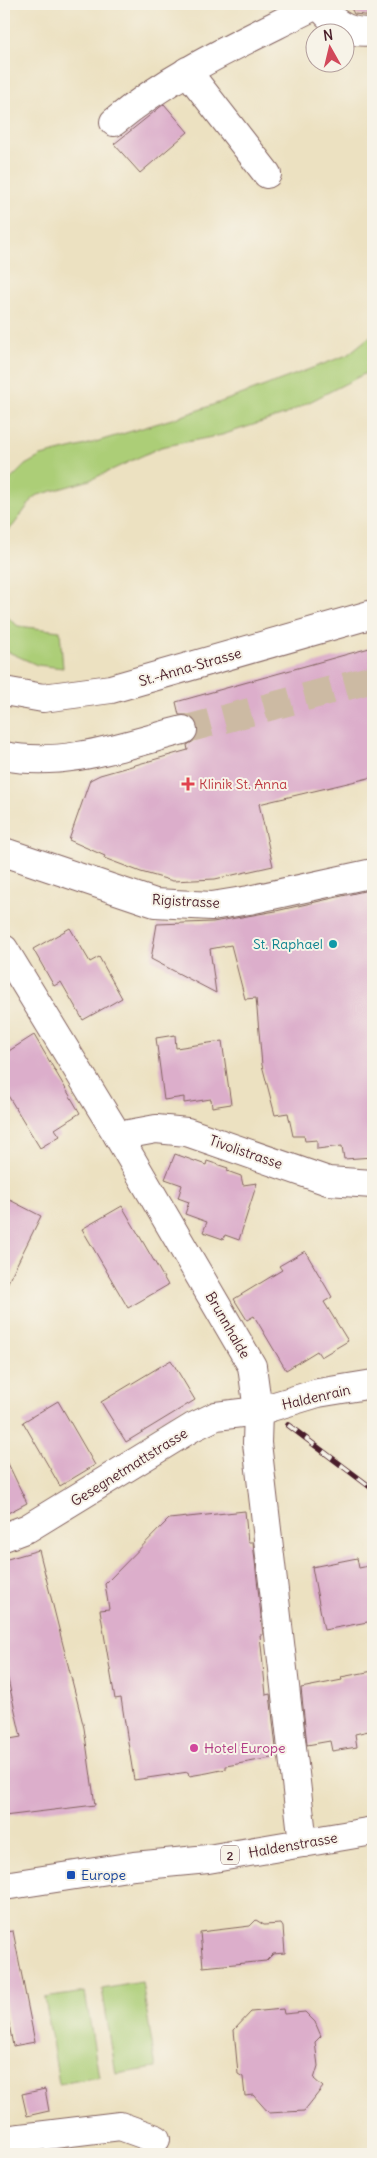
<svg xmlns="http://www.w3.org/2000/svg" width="377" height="2158" font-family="Delius,sans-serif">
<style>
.green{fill:#acce77;stroke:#7b7651}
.building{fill:#dcaecb}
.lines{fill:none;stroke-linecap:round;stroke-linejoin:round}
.minor-tunnel{stroke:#ccbaa3;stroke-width:28;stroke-dasharray:28 14;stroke-linecap:butt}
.minor-casing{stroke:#836360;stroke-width:30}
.major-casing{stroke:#836360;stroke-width:30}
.minor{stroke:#fff;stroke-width:28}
.major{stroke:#fff;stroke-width:28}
.rail-casing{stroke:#4a1f2b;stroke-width:5.5}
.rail{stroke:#f7f3e8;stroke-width:4;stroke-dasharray:11;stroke-linecap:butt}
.health-dot{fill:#e0444e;stroke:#f7f3e8;stroke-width:2}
.culture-dot{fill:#0f9aa8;stroke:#f7f3e8;stroke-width:2}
.hotel-dot{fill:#d1479c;stroke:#f7f3e8;stroke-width:2}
.transit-dot{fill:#1a4fb4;stroke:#f7f3e8;stroke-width:2}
.labels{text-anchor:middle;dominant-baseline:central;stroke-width:4;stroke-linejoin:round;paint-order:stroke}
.shield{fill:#f7f3e8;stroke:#7e5f64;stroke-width:1}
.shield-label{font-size:12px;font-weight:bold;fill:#4a1f2b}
.street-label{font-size:14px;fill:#4a1f2b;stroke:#f7f3e8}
.health-label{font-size:14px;fill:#be3a42;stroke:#f7f3e8;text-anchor:start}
.culture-label{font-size:14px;fill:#0d838f;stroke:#f7f3e8;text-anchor:end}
.hotel-label{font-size:14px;fill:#b23c85;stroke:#f7f3e8;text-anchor:start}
.transit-label{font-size:14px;fill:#164399;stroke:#f7f3e8;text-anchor:start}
</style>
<rect width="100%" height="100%" fill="#f7f3e8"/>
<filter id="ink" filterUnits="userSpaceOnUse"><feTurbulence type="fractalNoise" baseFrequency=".02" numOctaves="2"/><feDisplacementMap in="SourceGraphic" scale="10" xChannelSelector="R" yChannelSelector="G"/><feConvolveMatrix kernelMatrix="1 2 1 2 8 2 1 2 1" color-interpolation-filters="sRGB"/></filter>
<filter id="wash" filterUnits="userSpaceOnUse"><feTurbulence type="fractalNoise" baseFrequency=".0096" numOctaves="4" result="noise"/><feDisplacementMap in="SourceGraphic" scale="20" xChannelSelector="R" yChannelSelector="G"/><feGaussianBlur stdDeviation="1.12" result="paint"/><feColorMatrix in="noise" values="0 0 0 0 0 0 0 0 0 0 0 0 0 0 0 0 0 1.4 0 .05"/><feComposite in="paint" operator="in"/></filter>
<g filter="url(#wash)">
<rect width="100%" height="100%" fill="#ece1c1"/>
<!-- green -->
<g class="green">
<polygon points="373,334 372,370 284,415 222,435 161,447 90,480 35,496 13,526 4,534 4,486 25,465 41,456 82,446 182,416 254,390 347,355"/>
<polygon points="4,614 18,626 60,631 63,668 37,665 4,650"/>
<polygon points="142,1982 156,2068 116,2074 102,1989"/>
<polygon points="85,1992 99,2077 59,2084 45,1998"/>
</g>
<g id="blocks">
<!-- building -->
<g class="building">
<polygon points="349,4 373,4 373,16 354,14"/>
<polygon points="164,104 188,132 140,173 114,144"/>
<polygon points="373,647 373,777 259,804 273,866 215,879 173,881 141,872 104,858 105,856 69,840 90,780 100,775 188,750 187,745 194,741 198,734 198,726 194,719 187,715 179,715 176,702"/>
<polygon points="373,889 373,1157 344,1159 342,1146 317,1149 317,1140 305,1141 304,1136 293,1136 288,1113 275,1115 262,1065 256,998 245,999 231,945 210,949 216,993 151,959 157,924 213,922 276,911"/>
<polygon points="70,928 90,962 99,957 122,998 83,1020 61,982 54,986 33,949"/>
<polygon points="34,1035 80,1113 55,1129 60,1136 40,1148 4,1089 4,1054"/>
<polygon points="175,1035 176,1048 222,1041 231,1104 212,1107 211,1099 184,1103 184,1097 164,1100 156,1038"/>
<polygon points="175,1154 206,1165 207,1161 228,1168 227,1171 241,1176 243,1185 257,1183 239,1240 225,1235 223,1239 203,1232 207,1222 185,1214 189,1202 178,1198 182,1185 165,1179"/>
<polygon points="4,1197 41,1216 4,1290"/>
<polygon points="122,1206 168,1285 128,1308 82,1229"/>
<polygon points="305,1251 332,1297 324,1302 348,1341 321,1357 317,1351 286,1370 254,1316 247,1320 234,1299 282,1270 279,1266"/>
<polygon points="171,1360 195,1400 126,1442 101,1402"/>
<polygon points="58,1401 95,1465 60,1486 23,1422"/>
<polygon points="4,1455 27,1503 4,1515"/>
<polygon points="245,1511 248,1542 253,1542 263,1635 260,1635 266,1695 270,1694 277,1757 226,1766 226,1769 207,1773 189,1776 188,1772 134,1780 121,1698 115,1699 100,1610 109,1609 105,1584 169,1519"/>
<polygon points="39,1550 84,1728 95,1805 4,1816 4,1740 21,1737 4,1662 4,1560"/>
<polygon points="357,1558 359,1568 373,1565 373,1621 324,1630 312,1567"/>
<polygon points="373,1671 373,1730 355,1734 357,1747 332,1751 330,1741 307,1745 301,1688 342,1680 341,1677"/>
<polygon points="256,1920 264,1925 281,1924 283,1927 285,1953 273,1954 266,1961 203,1967 200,1932 250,1926"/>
<polygon points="13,1931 35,2042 13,2046 4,1996 4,1932"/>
<polygon points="283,2009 284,2014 305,2012 315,2022 321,2036 315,2042 318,2066 314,2079 323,2087 304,2111 269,2113 253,2095 245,2096 243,2077 238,2074 234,2030 251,2012"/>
<polygon points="45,2089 49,2111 27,2116 22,2094"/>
</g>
</g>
</g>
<g filter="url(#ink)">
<use href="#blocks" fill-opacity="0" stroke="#836360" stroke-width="1"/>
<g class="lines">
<!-- minor-tunnel -->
<polyline class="minor-tunnel" points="183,730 373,679"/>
<!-- minor casing -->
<g class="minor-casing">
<g id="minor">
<path d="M319,4C332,23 350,35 373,31"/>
<polyline points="187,71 267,174"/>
<path d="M114,122C175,71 248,40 318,4"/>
<path d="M4,756C64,768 125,745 183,730"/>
<polyline points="4,852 155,903 212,906 249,900 373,873"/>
<polyline points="4,949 118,1136 252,1366 258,1411 257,1443 303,1843"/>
<polyline points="118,1136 156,1129 187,1132 328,1181 373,1184"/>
<polyline points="4,1537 28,1528 193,1427 216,1416 258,1411 318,1393 373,1384"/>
<polyline points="4,2140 120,2126 156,2139"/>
</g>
</g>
<!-- major casing -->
<g class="major-casing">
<g id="major">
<polyline points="4,691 43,698 111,689 373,614"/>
<polyline points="4,1886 134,1866 208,1859 373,1831"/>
</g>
</g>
<!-- minor -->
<use href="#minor" class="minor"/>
<!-- major -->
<use href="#major" class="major"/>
<!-- rail casing -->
<g class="rail-casing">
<polyline id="rail" points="288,1425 373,1489"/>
</g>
<!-- rail -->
<use href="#rail" class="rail"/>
</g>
</g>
<!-- markers -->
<path class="health-dot" d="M185.5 776.5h5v5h5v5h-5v5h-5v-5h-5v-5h5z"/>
<circle class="culture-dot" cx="333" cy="944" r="5"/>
<circle class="hotel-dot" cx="194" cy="1748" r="5"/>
<rect class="transit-dot" x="66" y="1870" width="10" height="10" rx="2.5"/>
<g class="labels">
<!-- shield labels -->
<rect class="shield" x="221" y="1845.5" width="18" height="19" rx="4"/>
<g class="shield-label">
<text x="230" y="1855">2</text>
</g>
<!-- street labels -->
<g class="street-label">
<text transform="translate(190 667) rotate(-16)">St.-Anna-Strasse</text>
<text transform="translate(186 901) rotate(3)">Rigistrasse</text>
<text transform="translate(246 1152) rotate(19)">Tivolistrasse</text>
<text transform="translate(228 1325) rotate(60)">Brunnhalde</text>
<text transform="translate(316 1397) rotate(-13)">Haldenrain</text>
<text transform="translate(129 1467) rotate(-32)">Gesegnetmattstrasse</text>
<text transform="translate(293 1845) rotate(-10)">Haldenstrasse</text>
</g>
<!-- health labels -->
<g class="health-label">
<text x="199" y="784">Klinik St. Anna</text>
</g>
<!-- culture labels -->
<g class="culture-label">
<text x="323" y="944">St. Raphael</text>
</g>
<!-- hotel labels -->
<g class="hotel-label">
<text x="204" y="1748">Hotel Europe</text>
</g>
<!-- transit labels -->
<g class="transit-label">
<text x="81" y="1875">Europe</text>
</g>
</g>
<!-- margin -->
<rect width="377" height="2158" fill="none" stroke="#f7f3e8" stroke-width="20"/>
<!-- north arrow -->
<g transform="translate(330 48) rotate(352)"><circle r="24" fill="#f7f3e8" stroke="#b29e9c"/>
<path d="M0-4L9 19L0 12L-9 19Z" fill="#d1495b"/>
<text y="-8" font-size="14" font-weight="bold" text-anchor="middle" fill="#4a1f2b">N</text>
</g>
</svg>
